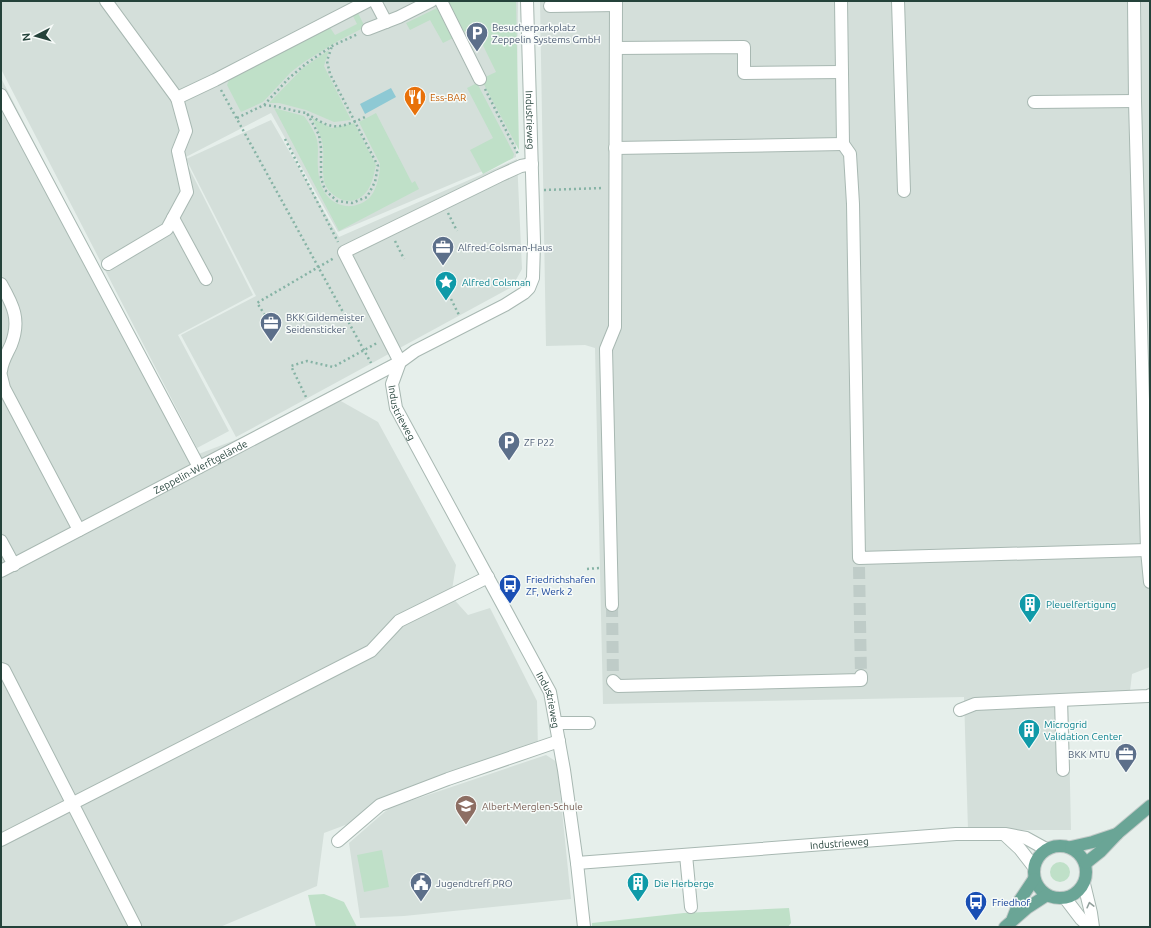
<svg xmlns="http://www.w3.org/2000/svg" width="1151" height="928" font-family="Ubuntu,sans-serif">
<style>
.built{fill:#d4dfda}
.green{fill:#bfe0c8}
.water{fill:#8ec9d4}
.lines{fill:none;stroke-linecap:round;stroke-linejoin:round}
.minor-tunnel{stroke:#bfccc8;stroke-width:12;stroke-dasharray:12 6;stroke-linecap:butt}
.minor-casing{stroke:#a8b8b2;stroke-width:14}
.major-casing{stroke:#c2cac8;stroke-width:14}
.path{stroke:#86b3a5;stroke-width:2.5;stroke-dasharray:2 3;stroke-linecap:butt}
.minor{stroke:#fff;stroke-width:12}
.major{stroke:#6aa596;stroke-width:12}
.oneway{stroke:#92a09c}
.labels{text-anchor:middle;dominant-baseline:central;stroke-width:3;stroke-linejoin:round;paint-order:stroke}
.service-label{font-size:10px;fill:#4e5e75;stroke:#f7fbf9;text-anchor:start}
.food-label{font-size:10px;fill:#c56008;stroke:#f7fbf9;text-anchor:start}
.street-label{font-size:10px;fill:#24423a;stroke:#f7fbf9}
.culture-label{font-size:10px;fill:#0d838f;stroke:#f7fbf9;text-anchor:start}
.transit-label{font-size:10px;fill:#164399;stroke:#f7fbf9;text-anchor:start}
.education-label{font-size:10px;fill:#785e54;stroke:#f7fbf9;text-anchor:start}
</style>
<rect width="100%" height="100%" fill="#e6efeb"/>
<!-- built -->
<g class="built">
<polygon points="1,1 518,1 516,157 338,232 271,113 184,158 253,295 178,335 229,431 197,448 1,69"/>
<polygon points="540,1 1150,1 1150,667 1132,674 1130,691 1068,694 1071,830 968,830 964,697 603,704 595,348 585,345 546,346"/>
<polygon points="1,78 196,455 339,400 378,422 456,565 451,596 468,615 490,608 537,701 538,752 398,805 546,755 557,762 571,899 404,916 360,918 349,843 388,809 324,833 317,886 220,927 1,927"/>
<polygon points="271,120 339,237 517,159 522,269 512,287 236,437 181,335 256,296 186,159"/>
</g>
<!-- green -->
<g class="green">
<polygon points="449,1 516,1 519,150 481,79 496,72 474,27 464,32 448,2"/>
<polygon points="437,8 453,38 443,43 430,20 410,30 406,23"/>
<polygon points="358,13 365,27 338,41 304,62 291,72 263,102 241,112 227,85 229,80 236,74 329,26 335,35 357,24 353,16"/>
<polygon points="329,50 324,66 351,120 334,122 306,110 279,103 269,103 303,68"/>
<polygon points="477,83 514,154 513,158 483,174 470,150 493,138 467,88"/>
<path d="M274,108L304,116C309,123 315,132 317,140C319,149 317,158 318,168C319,186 326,203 346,206C355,207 365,203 371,196C377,188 380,174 380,164L359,122L376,113L412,183L415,181L419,189L339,231Z"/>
<path d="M312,118L332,128L354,123L376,165C373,179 370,195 355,200C342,204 327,193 324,181C322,170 324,158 323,147C322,137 317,128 312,118Z"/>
<polygon points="382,850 389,887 364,892 357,855"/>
<circle cx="1060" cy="872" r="10"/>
<polygon points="324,894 344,902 357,927 316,927 308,895"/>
<polygon points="789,908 791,923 788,927 592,927 592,923 684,913"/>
</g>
<!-- water -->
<polygon class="water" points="391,88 396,97 365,114 360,104"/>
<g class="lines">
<!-- minor-tunnel -->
<g class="minor-tunnel">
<polyline points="859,567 861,676"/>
<polyline points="612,605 613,681"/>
</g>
<!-- minor casing -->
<g class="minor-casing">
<g id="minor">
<polyline points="106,1 177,98 215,80 368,1"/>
<polyline points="375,1 386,22"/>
<polyline points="441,1 480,79"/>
<path id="s1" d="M527,1L534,242L533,278L529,288L524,293L505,305L415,351L400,362L392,384L396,408L550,692L564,770L577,863L584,927"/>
<polyline points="841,1 843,144 850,154 853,204 859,558 1147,550"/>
<polyline points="898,1 904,191"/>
<polyline points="1134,1 1135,101 1147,550 1150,582"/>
<polyline points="550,6 616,5"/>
<polyline points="368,29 399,17 431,1"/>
<polyline points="616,48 744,47 744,73 842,72"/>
<polyline points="1,95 199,467"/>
<polyline points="1034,102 1135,101"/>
<polyline points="615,148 843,144"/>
<polyline points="173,218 206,279"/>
<polyline points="108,264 167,229 187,192 178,151 186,131 177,98"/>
<path d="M1,284C13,305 21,320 11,345C7,354 2,361 1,371"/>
<polyline points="1,376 4,388 79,530"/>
<polyline points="1,541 14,565"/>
<path id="s2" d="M1,571L400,362L344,252L499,176L521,166L532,164"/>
<polyline points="612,605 606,349 615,327 616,1"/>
<polyline points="1,669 4,670 135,926"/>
<polyline points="613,681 618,686 861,680 861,676"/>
<polyline points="1061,700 1063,770"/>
<polyline points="960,710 975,704 1148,696 1150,695"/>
<polyline points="556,723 589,723"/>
<polyline points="1005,835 1020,849 1034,867"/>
<polyline points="1,840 371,651 399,621 488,577"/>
<polyline points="338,841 380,805 448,779 559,741"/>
<polyline points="686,855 691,907"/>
<path id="s3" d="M577,863L956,834H1005L1026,838L1046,849"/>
<polyline points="1084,884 1091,913 1093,927"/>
<polyline points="1065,898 1081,919 1090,927"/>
</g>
</g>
<!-- major casing -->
<g class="major-casing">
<g id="major">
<circle cx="1060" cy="872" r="26"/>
<polyline points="1071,847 1093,842 1117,834"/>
<polyline points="1086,863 1101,851 1118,833 1150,806"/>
<polyline points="1013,918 1020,900 1034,879"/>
<polyline points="1005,927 1027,908 1047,895"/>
</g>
</g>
<!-- path -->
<g class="path">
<polyline points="485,89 518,154"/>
<polyline points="221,90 371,363"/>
<path d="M264,105C279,106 292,111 307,113L319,135L321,148V178L325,190L337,201L352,203L367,197L375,182L378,166L330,74L327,61L332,46"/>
<path d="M307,114C315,118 324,125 333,126C342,128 359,120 367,116"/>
<polyline points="237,118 264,105 289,78 307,63 332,46 358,34"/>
<polyline points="285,139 338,242"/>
<polyline points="544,190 603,188"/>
<polyline points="448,213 457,231"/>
<polyline points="395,241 404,259"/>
<polyline points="451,299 459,315"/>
<polyline points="265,315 257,303 334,258"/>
<polyline points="306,397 291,366 307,361 333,367 377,343"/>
<polyline points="587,569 599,568"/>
</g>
<!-- minor -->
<use href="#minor" class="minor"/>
<!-- major -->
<use href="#major" class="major"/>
</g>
<!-- one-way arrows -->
<defs><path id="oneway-chevron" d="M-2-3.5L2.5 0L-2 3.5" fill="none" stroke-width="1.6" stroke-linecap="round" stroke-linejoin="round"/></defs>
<use class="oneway" href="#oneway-chevron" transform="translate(1090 905) rotate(-104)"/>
<!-- icons -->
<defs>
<g id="parking-pin" transform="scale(1.15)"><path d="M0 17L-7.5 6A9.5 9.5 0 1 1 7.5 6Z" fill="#5c6f8a" stroke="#f7fbf9"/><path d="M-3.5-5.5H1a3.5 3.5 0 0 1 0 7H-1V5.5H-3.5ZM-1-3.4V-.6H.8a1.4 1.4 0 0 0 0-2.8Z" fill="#fff"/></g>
<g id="restaurant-pin" transform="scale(1.15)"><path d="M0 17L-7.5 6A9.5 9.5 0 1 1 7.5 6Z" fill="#e8710a" stroke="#f7fbf9"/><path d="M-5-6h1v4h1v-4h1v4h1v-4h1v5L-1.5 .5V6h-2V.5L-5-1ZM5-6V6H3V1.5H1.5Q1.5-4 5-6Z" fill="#fff"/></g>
<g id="office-pin" transform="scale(1.15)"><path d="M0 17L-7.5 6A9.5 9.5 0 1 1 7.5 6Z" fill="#5c6f8a" stroke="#f7fbf9"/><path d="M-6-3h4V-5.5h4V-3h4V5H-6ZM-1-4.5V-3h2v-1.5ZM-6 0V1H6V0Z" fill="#fff"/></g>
<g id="sight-pin" transform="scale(1.15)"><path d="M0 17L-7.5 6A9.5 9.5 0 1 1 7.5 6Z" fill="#0f9aa8" stroke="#f7fbf9"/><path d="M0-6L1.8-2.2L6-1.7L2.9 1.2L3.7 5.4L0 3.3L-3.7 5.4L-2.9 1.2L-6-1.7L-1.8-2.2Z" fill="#fff"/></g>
<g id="bus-pin" transform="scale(1.15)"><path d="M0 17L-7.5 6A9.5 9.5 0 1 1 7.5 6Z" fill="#1a4fb4" stroke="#f7fbf9"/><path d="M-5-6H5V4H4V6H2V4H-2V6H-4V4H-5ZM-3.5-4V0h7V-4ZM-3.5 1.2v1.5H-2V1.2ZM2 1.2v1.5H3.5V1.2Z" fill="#fff"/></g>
<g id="building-pin" transform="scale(1.15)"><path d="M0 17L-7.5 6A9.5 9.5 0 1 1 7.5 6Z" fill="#0f9aa8" stroke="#f7fbf9"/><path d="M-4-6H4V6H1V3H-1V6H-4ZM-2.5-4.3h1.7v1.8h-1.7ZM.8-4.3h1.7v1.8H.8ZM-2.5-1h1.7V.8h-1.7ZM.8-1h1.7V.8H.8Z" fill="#fff"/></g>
<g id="school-pin" transform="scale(1.15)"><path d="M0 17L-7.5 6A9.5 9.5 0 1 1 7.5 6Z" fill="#8d6e63" stroke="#f7fbf9"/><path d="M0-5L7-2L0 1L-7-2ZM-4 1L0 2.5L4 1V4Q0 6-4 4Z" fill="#fff"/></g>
<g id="civic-pin" transform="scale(1.15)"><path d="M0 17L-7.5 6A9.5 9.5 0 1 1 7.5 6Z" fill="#5c6f8a" stroke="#f7fbf9"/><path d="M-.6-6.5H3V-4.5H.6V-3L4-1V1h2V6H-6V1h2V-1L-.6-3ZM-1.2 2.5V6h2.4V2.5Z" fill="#fff"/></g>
</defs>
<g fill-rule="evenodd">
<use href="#parking-pin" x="477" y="33"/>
<use href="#restaurant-pin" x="415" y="97"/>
<use href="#office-pin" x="443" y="247"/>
<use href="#sight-pin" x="446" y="282"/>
<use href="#office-pin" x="271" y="323"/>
<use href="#parking-pin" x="509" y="442"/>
<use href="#bus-pin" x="510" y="585"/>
<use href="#building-pin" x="1030" y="604"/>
<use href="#building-pin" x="1029" y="730"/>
<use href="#office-pin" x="1126" y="754"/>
<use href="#school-pin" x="466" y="806"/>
<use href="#civic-pin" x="421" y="883"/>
<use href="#building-pin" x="638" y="883"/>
<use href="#bus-pin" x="976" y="902"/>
</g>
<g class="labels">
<!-- service labels -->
<g class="service-label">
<text x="492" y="27">Besucherparkplatz<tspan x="492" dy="12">Zeppelin Systems GmbH</tspan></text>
<text x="458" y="247">Alfred-Colsman-Haus</text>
<text x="286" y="317">BKK Gildemeister<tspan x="286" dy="12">Seidensticker</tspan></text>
<text x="524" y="442">ZF P22</text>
<text x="1110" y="754" text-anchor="end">BKK MTU</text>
<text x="436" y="883">Jugendtreff PRO</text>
</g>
<!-- food labels -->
<g class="food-label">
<text x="430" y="97">Ess-BAR</text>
</g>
<!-- street labels -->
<g class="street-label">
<text stroke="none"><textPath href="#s1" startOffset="119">Industrieweg</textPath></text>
<text stroke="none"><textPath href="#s1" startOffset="491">Industrieweg</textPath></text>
<text stroke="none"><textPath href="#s2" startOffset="225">Zeppelin-Werftgelände</textPath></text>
<text stroke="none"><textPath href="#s1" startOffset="815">Industrieweg</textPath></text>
<text stroke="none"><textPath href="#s3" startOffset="263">Industrieweg</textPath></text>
</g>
<!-- culture labels -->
<g class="culture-label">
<text x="462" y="282">Alfred Colsman</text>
<text x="1046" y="604">Pleuelfertigung</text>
<text x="1044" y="724">Microgrid<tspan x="1044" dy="12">Validation Center</tspan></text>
<text x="654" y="883">Die Herberge</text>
</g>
<!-- transit labels -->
<g class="transit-label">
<text x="526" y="579">Friedrichshafen<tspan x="526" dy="12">ZF, Werk 2</tspan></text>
<text x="992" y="902">Friedhof</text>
</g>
<!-- education labels -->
<g class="education-label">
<text x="482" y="806">Albert-Merglen-Schule</text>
</g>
</g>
<!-- border -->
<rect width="1151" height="928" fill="none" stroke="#24423a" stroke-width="4"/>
<!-- north arrow -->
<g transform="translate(36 36) rotate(264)" stroke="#f7fbf9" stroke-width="3" paint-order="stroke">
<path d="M0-3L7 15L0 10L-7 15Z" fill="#24423a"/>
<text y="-6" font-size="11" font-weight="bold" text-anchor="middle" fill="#24423a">N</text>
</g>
</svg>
